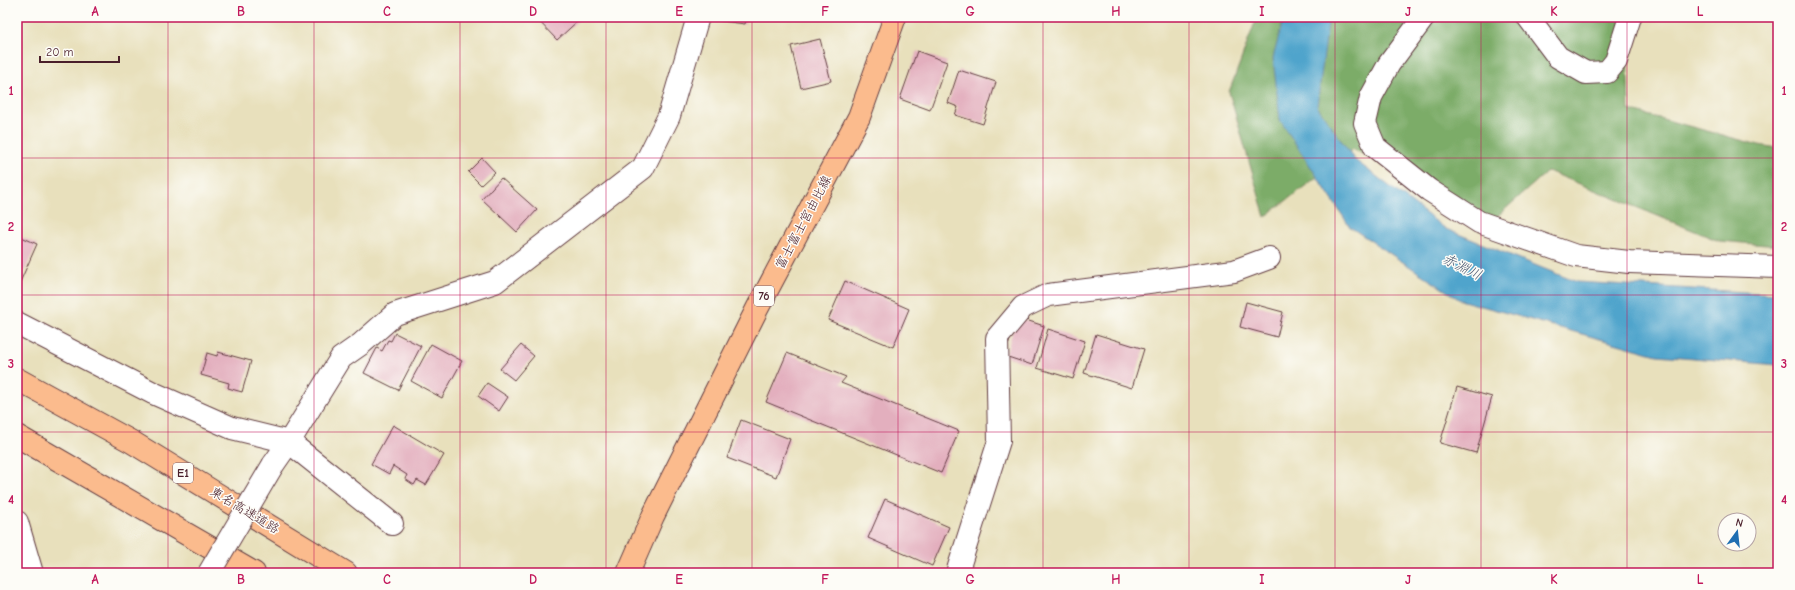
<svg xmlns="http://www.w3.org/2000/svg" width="1795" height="590" font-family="'Comic Neue','Klee One',sans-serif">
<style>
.forest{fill:#7bac67;stroke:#626649}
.water{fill:#50a4cc;stroke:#4d627c}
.building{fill:#e3afbe}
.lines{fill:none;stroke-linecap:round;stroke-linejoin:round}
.minor-casing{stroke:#623c41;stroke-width:24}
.major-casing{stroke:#623c41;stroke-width:24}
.highway-casing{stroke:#623c41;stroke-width:24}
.minor{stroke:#fff;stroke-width:22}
.major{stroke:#fbbb8d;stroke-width:22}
.highway{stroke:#fbbb8d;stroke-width:22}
.minor-bridge-casing{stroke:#623c41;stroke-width:24;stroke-linecap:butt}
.minor-bridge{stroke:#fff;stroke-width:22}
.grid{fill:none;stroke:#c2185b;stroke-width:1;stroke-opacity:0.55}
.labels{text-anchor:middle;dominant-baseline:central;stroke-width:3;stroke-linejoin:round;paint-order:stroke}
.shield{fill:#fdfcf7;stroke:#806168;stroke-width:1}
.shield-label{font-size:12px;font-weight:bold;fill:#4a1f2b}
.street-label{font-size:13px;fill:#4a1f2b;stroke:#fdfcf7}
.water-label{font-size:14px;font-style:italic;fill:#4d5b73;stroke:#fdfcf7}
.neatline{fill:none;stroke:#c2185b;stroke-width:1.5}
.grid-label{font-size:13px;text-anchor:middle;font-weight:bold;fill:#c2185b}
</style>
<rect width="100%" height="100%" fill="#fdfcf7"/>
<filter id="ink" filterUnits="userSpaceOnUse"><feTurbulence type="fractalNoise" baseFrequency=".025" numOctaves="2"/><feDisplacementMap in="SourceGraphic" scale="8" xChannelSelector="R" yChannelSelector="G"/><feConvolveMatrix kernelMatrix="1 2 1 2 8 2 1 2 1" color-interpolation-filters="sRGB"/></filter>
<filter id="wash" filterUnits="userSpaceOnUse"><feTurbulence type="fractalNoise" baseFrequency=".012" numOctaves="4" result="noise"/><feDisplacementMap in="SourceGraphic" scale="16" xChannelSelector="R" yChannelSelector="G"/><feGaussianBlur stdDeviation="0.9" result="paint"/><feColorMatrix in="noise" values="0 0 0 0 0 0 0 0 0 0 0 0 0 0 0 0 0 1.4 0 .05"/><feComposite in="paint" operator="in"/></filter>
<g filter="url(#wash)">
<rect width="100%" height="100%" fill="#e8e0bc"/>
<!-- forest -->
<polygon class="forest" points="1257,17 1626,17 1629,110 1759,145 1778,148 1778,246 1719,241 1548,171 1493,220 1353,149 1265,217 1229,92"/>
<!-- water -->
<polygon class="water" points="1284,17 1329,17 1317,106 1355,160 1446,229 1577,282 1778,294 1778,365 1657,355 1460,300 1350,227 1280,120 1273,58"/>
<g id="blocks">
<!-- building -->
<g class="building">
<polygon points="535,17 582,17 557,40"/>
<polygon points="714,17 747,17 745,24 714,20"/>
<polygon points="820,39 831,81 801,88 791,46"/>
<polygon points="917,51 947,62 930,110 900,99"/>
<polygon points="959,70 996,82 983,124 955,115 958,107 948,103"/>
<polygon points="482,158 495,172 481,185 468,172"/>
<polygon points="501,178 537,210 517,232 482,199"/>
<polygon points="17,235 37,244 17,289"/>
<polygon points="845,281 909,309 893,347 828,320"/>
<polygon points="1246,302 1283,312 1277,337 1240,327"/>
<polygon points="1017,317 1044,326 1032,365 1005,356"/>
<polygon points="1048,329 1085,341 1073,379 1037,368"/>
<polygon points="395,333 421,346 398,390 364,373 377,348 382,351 388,340 391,341"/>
<polygon points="1096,334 1144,349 1132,388 1084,373"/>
<polygon points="431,344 462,361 442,398 411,381"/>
<polygon points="521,345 534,356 514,380 500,369"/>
<polygon points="218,352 251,361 242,392 228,388 229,383 201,375 207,353 217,356"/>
<polygon points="787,353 846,377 841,383 959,431 941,473 766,402"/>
<polygon points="487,383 508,397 499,411 478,396"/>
<polygon points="1457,387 1492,397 1476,453 1440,443"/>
<polygon points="741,420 790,439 776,477 727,458"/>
<polygon points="393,425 444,455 426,485 417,480 414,485 405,479 407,475 393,466 389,474 371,464"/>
<polygon points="885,499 949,527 932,566 868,538"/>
</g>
</g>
</g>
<g filter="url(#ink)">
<use href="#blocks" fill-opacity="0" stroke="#623c41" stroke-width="1"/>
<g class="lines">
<!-- minor casing -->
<g class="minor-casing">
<g id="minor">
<polyline points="1424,17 1389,64 1371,97 1365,123 1375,147 1429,190 1479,222 1576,256 1629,262 1778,267"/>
<polyline points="1528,17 1558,57 1586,73 1607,72 1616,61 1630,17"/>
<polyline points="17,323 153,393 232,428 289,442 392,524"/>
<polyline points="273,465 289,442 341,358 361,344 395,314 495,282 643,168 669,116 698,17"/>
<polyline points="17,522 32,573"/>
<polyline points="957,573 999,441 997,338 1023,307 1048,295 1234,271 1269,258"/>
</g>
</g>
<!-- major casing -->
<g class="major-casing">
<polyline id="major" points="628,573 653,516 757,309 859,117 895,17"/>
</g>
<!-- highway casing -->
<g class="highway-casing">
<g id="highway">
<polyline points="17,379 132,442 346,573"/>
<polyline points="17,436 254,573"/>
</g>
</g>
<!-- minor -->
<use href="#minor" class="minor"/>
<!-- major -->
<use href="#major" class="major"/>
<!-- highway -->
<use href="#highway" class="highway"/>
<!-- minor-bridge casing -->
<g class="minor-bridge-casing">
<polyline id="minor-bridge" points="209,573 273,465"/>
</g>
<!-- minor-bridge -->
<use href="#minor-bridge" class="minor-bridge"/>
</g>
</g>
<!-- grid -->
<path class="grid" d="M168,17V573M314,17V573M460,17V573M606,17V573M752,17V573M898,17V573M1043,17V573M1189,17V573M1335,17V573M1481,17V573M1627,17V573M17,158H1778M17,295H1778M17,432H1778"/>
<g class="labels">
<!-- shield labels -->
<g class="shield">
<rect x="754" y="286" width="20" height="20" rx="3"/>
<rect x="173" y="463" width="20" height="20" rx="3"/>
</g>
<g class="shield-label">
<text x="764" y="296">76</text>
<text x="183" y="473">E1</text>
</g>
<!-- street labels -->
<g class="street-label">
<text transform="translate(803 222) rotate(-62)">富士富士宮由比線</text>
<text transform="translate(245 510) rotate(31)">東名高速道路</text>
</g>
<!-- water labels -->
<g class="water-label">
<text transform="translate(1462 267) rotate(26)">赤淵川</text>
</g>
</g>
<!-- margin -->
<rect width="1795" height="590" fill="none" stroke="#fdfcf7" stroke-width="44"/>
<!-- north arrow -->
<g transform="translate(1737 532) rotate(15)"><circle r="19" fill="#fdfcf7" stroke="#b5a4a5"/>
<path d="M0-3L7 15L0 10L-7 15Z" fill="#1f6fb2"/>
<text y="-6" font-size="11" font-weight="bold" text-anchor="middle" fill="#4a1f2b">N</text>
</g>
<!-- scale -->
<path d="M40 56v6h79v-6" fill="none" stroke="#4a1f2b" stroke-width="2"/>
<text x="46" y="56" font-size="12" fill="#4a1f2b" stroke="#fdfcf7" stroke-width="3" paint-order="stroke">20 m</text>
<rect x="22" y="22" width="1751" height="546" class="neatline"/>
<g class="grid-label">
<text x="95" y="16">A</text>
<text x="241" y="16">B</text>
<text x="387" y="16">C</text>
<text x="533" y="16">D</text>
<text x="679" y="16">E</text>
<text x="825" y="16">F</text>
<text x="970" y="16">G</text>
<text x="1116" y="16">H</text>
<text x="1262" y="16">I</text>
<text x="1408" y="16">J</text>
<text x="1554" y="16">K</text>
<text x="1700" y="16">L</text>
<text x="11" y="95">1</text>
<text x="1784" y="95">1</text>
<text x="11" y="231">2</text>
<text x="1784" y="231">2</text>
<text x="11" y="368">3</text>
<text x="1784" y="368">3</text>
<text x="11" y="504">4</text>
<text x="1784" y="504">4</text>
<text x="95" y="584">A</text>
<text x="241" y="584">B</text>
<text x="387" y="584">C</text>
<text x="533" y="584">D</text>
<text x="679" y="584">E</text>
<text x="825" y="584">F</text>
<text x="970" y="584">G</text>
<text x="1116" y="584">H</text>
<text x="1262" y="584">I</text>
<text x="1408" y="584">J</text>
<text x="1554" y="584">K</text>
<text x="1700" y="584">L</text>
</g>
</svg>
